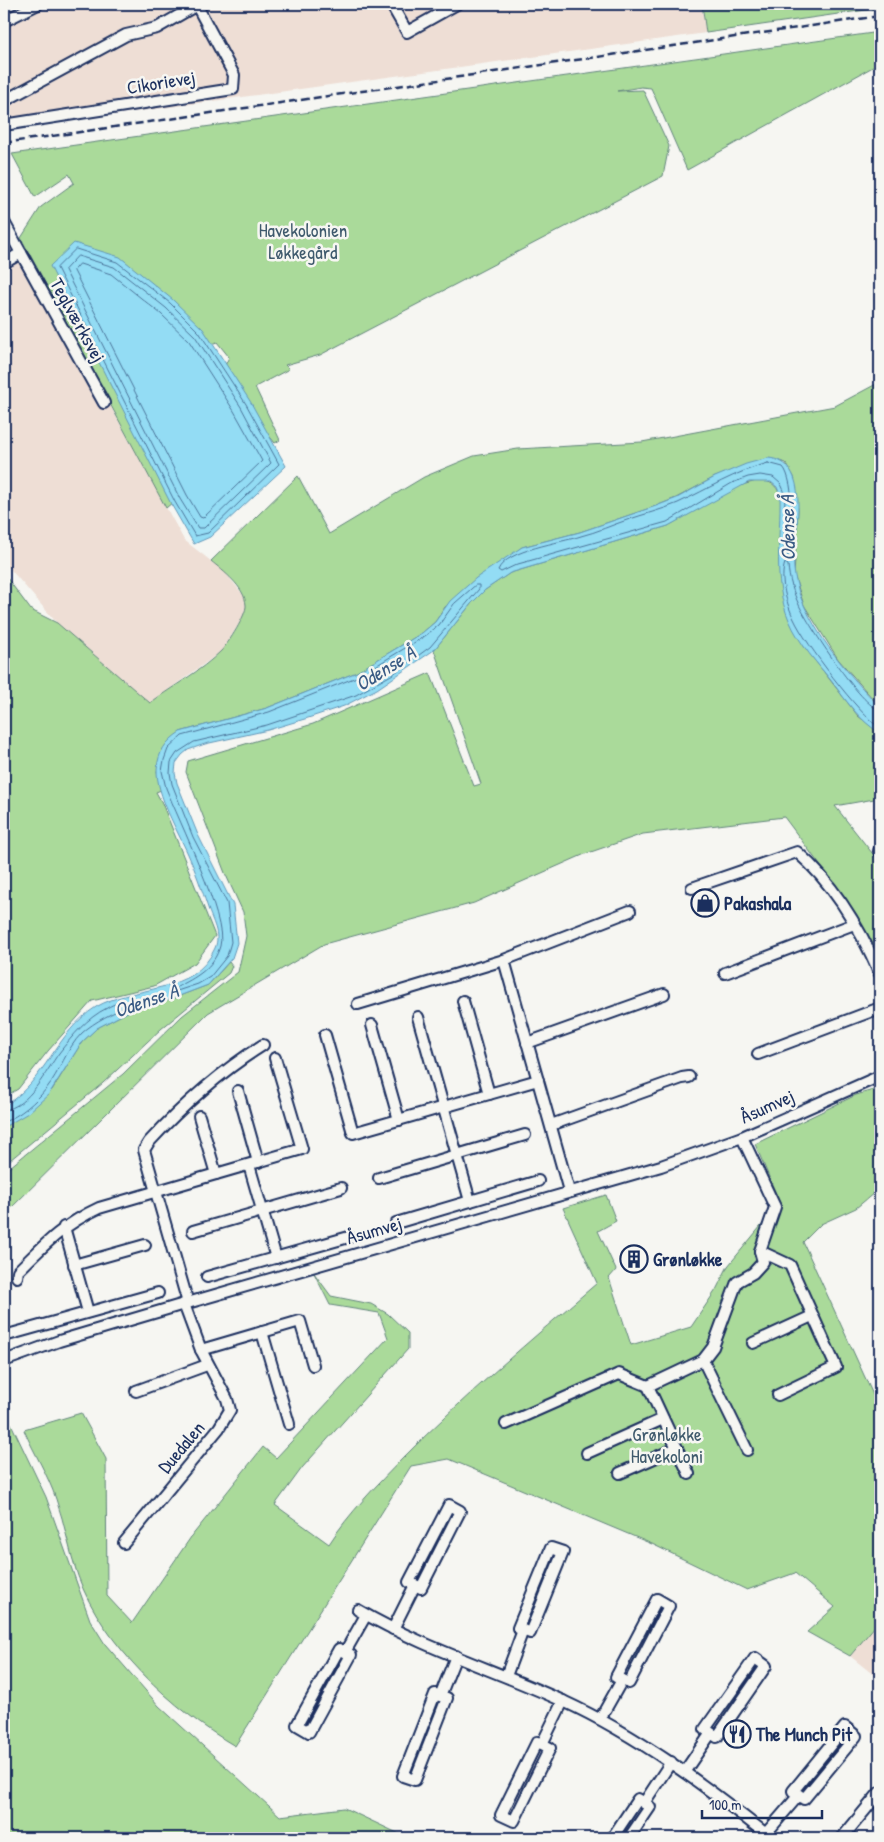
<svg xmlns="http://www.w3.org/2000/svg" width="884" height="1842" font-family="'Patrick Hand',sans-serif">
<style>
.built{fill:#eeded5}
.green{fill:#aada9a;stroke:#62847c}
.water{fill:#93dcf4;stroke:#6397b8}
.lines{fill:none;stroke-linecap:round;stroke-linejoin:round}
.shore{stroke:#4b749a;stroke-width:1}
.minor-casing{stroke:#1b2f5e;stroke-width:14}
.minor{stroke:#f6f6f2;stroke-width:10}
.rail{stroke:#1b2f5e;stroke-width:2.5;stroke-dasharray:8 4;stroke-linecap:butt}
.labels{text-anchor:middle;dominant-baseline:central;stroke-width:5;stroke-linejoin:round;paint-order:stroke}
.street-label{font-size:19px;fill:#1b2f5e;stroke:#f6f6f2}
.park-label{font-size:19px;fill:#3f5a6d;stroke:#f6f6f2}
.poi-label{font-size:19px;font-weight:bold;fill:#1b2f5e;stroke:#f6f6f2;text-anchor:start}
.water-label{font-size:20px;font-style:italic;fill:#395a84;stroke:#f6f6f2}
</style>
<rect width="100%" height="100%" fill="#f6f6f2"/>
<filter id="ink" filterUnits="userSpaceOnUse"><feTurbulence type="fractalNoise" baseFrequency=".02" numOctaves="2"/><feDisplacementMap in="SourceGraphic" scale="10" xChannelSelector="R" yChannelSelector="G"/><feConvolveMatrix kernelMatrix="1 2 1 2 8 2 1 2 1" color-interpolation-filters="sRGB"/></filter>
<g filter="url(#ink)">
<!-- built -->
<g class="built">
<polygon points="26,4 701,4 706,33 4,130 4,15"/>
<polygon points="4,212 184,540 225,572 244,596 247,606 243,617 222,651 150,703 57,623 4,562"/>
<polygon points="880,1620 880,1680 850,1656"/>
</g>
<!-- green -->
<g class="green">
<polygon points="702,4 880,4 880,8 706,33"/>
<polygon points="880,32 880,63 687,170 651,88 641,87 617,91 643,90 669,146 663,176 320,355 285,365 289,369 255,387 280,440 275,443 220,376 229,357 217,342 199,348 173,502 166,508 21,238 41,207 74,183 69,174 35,197 12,154"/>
<path d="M880,382V707L838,659L804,605L794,575L798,510L794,477L786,463L768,458L715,477L676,498L656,506L580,532L522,547L445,607L435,622L422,633L357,672L267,708L180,732L157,771L161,790L156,792L162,803L215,936L195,963L154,986L92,1001L48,1051L18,1089L4,1097V574L31,610L57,623L150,703C173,686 201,671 221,651C228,644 247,614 246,605C245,587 223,571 211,561L298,476L329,534L424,477L474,456L518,449L642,442L835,406Z"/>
<path d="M760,480C771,482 776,484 780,495L803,645L858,716L880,733V798L835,806L880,863V959L841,893L784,817L643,834L585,854L474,903L324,944L208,1013L4,1215V1172L123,1074L182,1016L238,972L246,936L243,912L225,873L186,772L188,761L313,724L430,673L474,786L481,784L434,650L471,604L485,590L510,573L668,526L735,487Z"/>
<polygon points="229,962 232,966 229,973 161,1029 103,1083 4,1165 4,1127 52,1090 82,1042 97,1028 133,1009 158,1004 208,985"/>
<path d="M880,1088V1188L856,1208L821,1224L803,1242L874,1397L880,1395V1620L850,1656L807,1632L835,1607L795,1573L747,1590L652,1544L449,1459L411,1466L235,1746C174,1711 102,1644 78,1576C69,1551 65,1524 56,1499C48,1475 34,1453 24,1430L81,1413L106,1459L107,1596L132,1623L191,1537L263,1447L276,1458L388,1338L379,1313L330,1305L314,1273L331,1296L371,1304L388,1314L408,1333V1349L302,1468L275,1505L329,1544C349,1513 377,1485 403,1458C464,1396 531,1340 597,1283L563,1208L606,1195L616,1221L598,1231L616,1270L609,1278L631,1345L691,1327L716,1290L728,1266L780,1203L755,1144L856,1095Z"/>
<polygon points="4,1409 46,1497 90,1620 105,1644 159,1706 280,1816 344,1808 408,1838 4,1838"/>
</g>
<!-- water -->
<g class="water">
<polygon points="74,243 120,257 173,300 203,329 250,401 286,466 210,537 194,544 171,504 50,266"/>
<path d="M768,458C812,461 795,529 794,559C793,571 796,581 799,593C815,636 849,675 880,707V733C860,721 847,702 833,683C818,664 799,644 789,620C772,580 781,537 780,495L777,487L771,482H749L668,526L510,573L485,590L471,604L434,650L377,689L344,706L308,718L268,730L205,744L188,750L182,755L176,763L175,773L177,783L198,835L233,905L237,943L232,958L208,985L158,1004L135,1008L97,1028L82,1042L49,1094L28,1113L4,1127V1106C47,1080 55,1033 96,1007C133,985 195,995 215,948C221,934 212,921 208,908C202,890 196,872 188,854C178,832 156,794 157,769C158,752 166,741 180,732L267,708L357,672L422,633L435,622L450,601L476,578L522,547L580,532L656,506L677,498L715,477L746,464Z"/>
</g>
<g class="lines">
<!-- shore -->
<g class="shore">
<polygon points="76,249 117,262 170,303 199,332 246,404 279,464 208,533 195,536 175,502 57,268"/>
<polygon points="78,256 114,267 166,308 195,336 241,407 271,463 204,528 198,528 180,499 65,270"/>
<polygon points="80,264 111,274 161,314 189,341 234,411 262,461 203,518 200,517 187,495 74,271"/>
<path d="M768,463L783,467C795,480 795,542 787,558L784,555L785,493L781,484L773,477L760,475L748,477L732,483L667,522L518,564L501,572L498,570C507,549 561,543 581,536C597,532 612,525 627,520C644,514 662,510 678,503C710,488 732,473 768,463Z"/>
<path d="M476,585H479V589L430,647L393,674L356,695L267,725L194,742L177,753L171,762L170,773L172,784L193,837L227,903L231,942L227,956L210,977L198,984L177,991V987C195,978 214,968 220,946C228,920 178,819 166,788L162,771L164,760L168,749L182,736L269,712L359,676L425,636L439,625L454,604Z"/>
<path d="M880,710C862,708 808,624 799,605C793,592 789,579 788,565L785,563C779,579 787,605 794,619C805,643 859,715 880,728"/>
<path d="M4,1110C29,1107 46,1071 59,1053C73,1035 87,1018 107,1008C113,1004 122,1001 129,1002V1005C113,1013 95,1021 82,1033C66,1049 60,1072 46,1089C36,1102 19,1116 4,1122"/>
</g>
<!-- minor casing -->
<g class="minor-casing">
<g id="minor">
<polyline points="391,4 407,32 457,4"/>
<polyline points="4,21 38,4"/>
<polyline points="4,101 126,35 157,28 197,5"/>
<polyline points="4,125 233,89 234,75 196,4"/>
<polyline points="4,222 21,253 4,263"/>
<polyline points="21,253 104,403"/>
<polyline points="879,851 880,852"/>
<path d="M692,888L797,852C834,884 861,930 880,974"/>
<polyline points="504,960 569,1191"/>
<polyline points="725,973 854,924"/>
<polyline points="463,1001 489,1094"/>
<polyline points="358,1004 504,960 630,911"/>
<polyline points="418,1017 470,1201"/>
<polyline points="372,1025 399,1120"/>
<polyline points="325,1035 353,1133 538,1080"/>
<polyline points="527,1043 664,994"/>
<polyline points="758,1054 880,1008"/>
<polyline points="238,1091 258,1162"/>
<polyline points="199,1116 216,1174"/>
<polyline points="551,1125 682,1078 689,1077"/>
<polyline points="249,1165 276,1258"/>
<polyline points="379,1178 525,1135"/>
<polyline points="396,1223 538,1181"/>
<polyline points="64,1227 88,1312"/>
<polyline points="193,1231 341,1188"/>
<polyline points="760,1251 790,1265 836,1367 778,1395"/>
<polyline points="74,1265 145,1245"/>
<path d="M17,1277L18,1271C45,1244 64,1224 99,1208L302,1149L275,1058"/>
<polyline points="207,1277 349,1237"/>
<path d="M188,1303L144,1150L149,1142C183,1105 220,1072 263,1045"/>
<polyline points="262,1332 289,1424"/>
<polyline points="4,1336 158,1293"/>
<polyline points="753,1343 812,1316"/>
<polyline points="201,1350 300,1321 313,1365"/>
<polyline points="703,1360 747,1450"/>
<polyline points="4,1361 59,1341 184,1304 661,1166 742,1137 880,1076"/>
<polyline points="136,1391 207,1365"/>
<polyline points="506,1424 619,1374 648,1386"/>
<polyline points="587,1453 663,1419"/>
<polyline points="620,1473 677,1448"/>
<polyline points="689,1474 648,1386 703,1360 713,1347 737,1282 753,1273 763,1262 760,1251 775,1207 742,1137"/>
<polyline points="124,1543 219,1428 230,1410 227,1399 201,1350 184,1304"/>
<path d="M358,1610C423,1648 495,1670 563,1701C639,1736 706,1786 771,1838"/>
<polyline points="393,1629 415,1585 421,1588 460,1511 449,1505 409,1582 415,1585"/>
<polyline points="345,1652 351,1655 309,1732 297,1725 339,1649 345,1652 366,1615"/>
<polyline points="506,1676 523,1630 530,1633 563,1552 551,1548 518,1628 523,1630"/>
<polyline points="440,1696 447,1698 415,1780 403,1776 435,1694 440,1696 456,1656"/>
<polyline points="600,1719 622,1680 629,1683 669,1606 657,1599 616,1677 622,1680"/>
<polyline points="542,1744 550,1748 514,1821 501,1815 537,1742 542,1744 563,1701"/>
<polyline points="685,1771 711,1733 717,1737 766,1666 755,1658 705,1729 711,1733"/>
<polyline points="644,1803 671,1762"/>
<polyline points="612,1838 638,1799 650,1807 629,1838"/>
<polyline points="762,1838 799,1795 804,1799 856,1736 845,1727 793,1791 799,1795"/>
<polyline points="842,1838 880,1792"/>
</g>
</g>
<!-- minor -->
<use href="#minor" class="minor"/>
<!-- rail -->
<polyline class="rail" points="4,143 880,16"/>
</g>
</g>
<!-- icons -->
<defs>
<g id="shop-ring" transform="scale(1.4375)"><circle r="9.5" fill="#f6f6f2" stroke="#1b2f5e" stroke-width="1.5"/><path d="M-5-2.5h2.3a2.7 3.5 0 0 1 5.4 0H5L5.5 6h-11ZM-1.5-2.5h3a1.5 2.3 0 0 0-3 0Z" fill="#1b2f5e"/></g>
<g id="building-ring" transform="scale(1.4375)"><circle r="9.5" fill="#f6f6f2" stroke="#1b2f5e" stroke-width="1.5"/><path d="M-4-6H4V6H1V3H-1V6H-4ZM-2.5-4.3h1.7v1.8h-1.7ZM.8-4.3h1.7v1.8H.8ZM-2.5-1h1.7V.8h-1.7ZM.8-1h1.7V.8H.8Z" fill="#1b2f5e"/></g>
<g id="restaurant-ring" transform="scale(1.4375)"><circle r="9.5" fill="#f6f6f2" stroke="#1b2f5e" stroke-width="1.5"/><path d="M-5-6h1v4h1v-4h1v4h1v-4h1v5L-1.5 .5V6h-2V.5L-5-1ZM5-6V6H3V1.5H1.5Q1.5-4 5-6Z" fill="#1b2f5e"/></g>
</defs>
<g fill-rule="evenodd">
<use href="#shop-ring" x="705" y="903"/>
<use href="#building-ring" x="634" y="1259"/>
<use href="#restaurant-ring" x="737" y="1734"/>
</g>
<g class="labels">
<!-- street labels -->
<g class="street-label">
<text transform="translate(161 82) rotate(-9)">Cikorievej</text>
<text transform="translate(78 320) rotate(61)">Teglværksvej</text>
<text transform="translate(767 1106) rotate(-24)">Åsumvej</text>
<text transform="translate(374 1230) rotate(-16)">Åsumvej</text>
<text transform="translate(181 1447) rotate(-50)">Duedalen</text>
</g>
<!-- park labels -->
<g class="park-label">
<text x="303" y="230">Havekolonien<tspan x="303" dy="22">Løkkegård</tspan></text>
<text x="667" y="1434">Grønløkke<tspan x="667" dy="22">Havekoloni</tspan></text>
</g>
<!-- poi labels -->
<g class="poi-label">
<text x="724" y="903">Pakashala</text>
<text x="653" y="1259">Grønløkke</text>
<text x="756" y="1734">The Munch Pit</text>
</g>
<!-- water labels -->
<g class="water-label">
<text transform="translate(787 528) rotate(-91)">Odense Å</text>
<text transform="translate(385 668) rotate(-32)">Odense Å</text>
<text transform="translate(146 1000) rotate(-19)">Odense Å</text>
</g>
</g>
<!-- margin -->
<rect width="884" height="1842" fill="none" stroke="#f6f6f2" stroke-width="20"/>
<rect x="10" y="10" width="864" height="1822" fill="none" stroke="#1b2f5e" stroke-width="2" filter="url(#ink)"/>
<!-- scale -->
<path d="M702 1810v8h120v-8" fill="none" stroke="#1b2f5e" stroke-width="2.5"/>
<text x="709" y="1810" font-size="15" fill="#1b2f5e" stroke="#f6f6f2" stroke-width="4" paint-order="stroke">100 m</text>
</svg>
